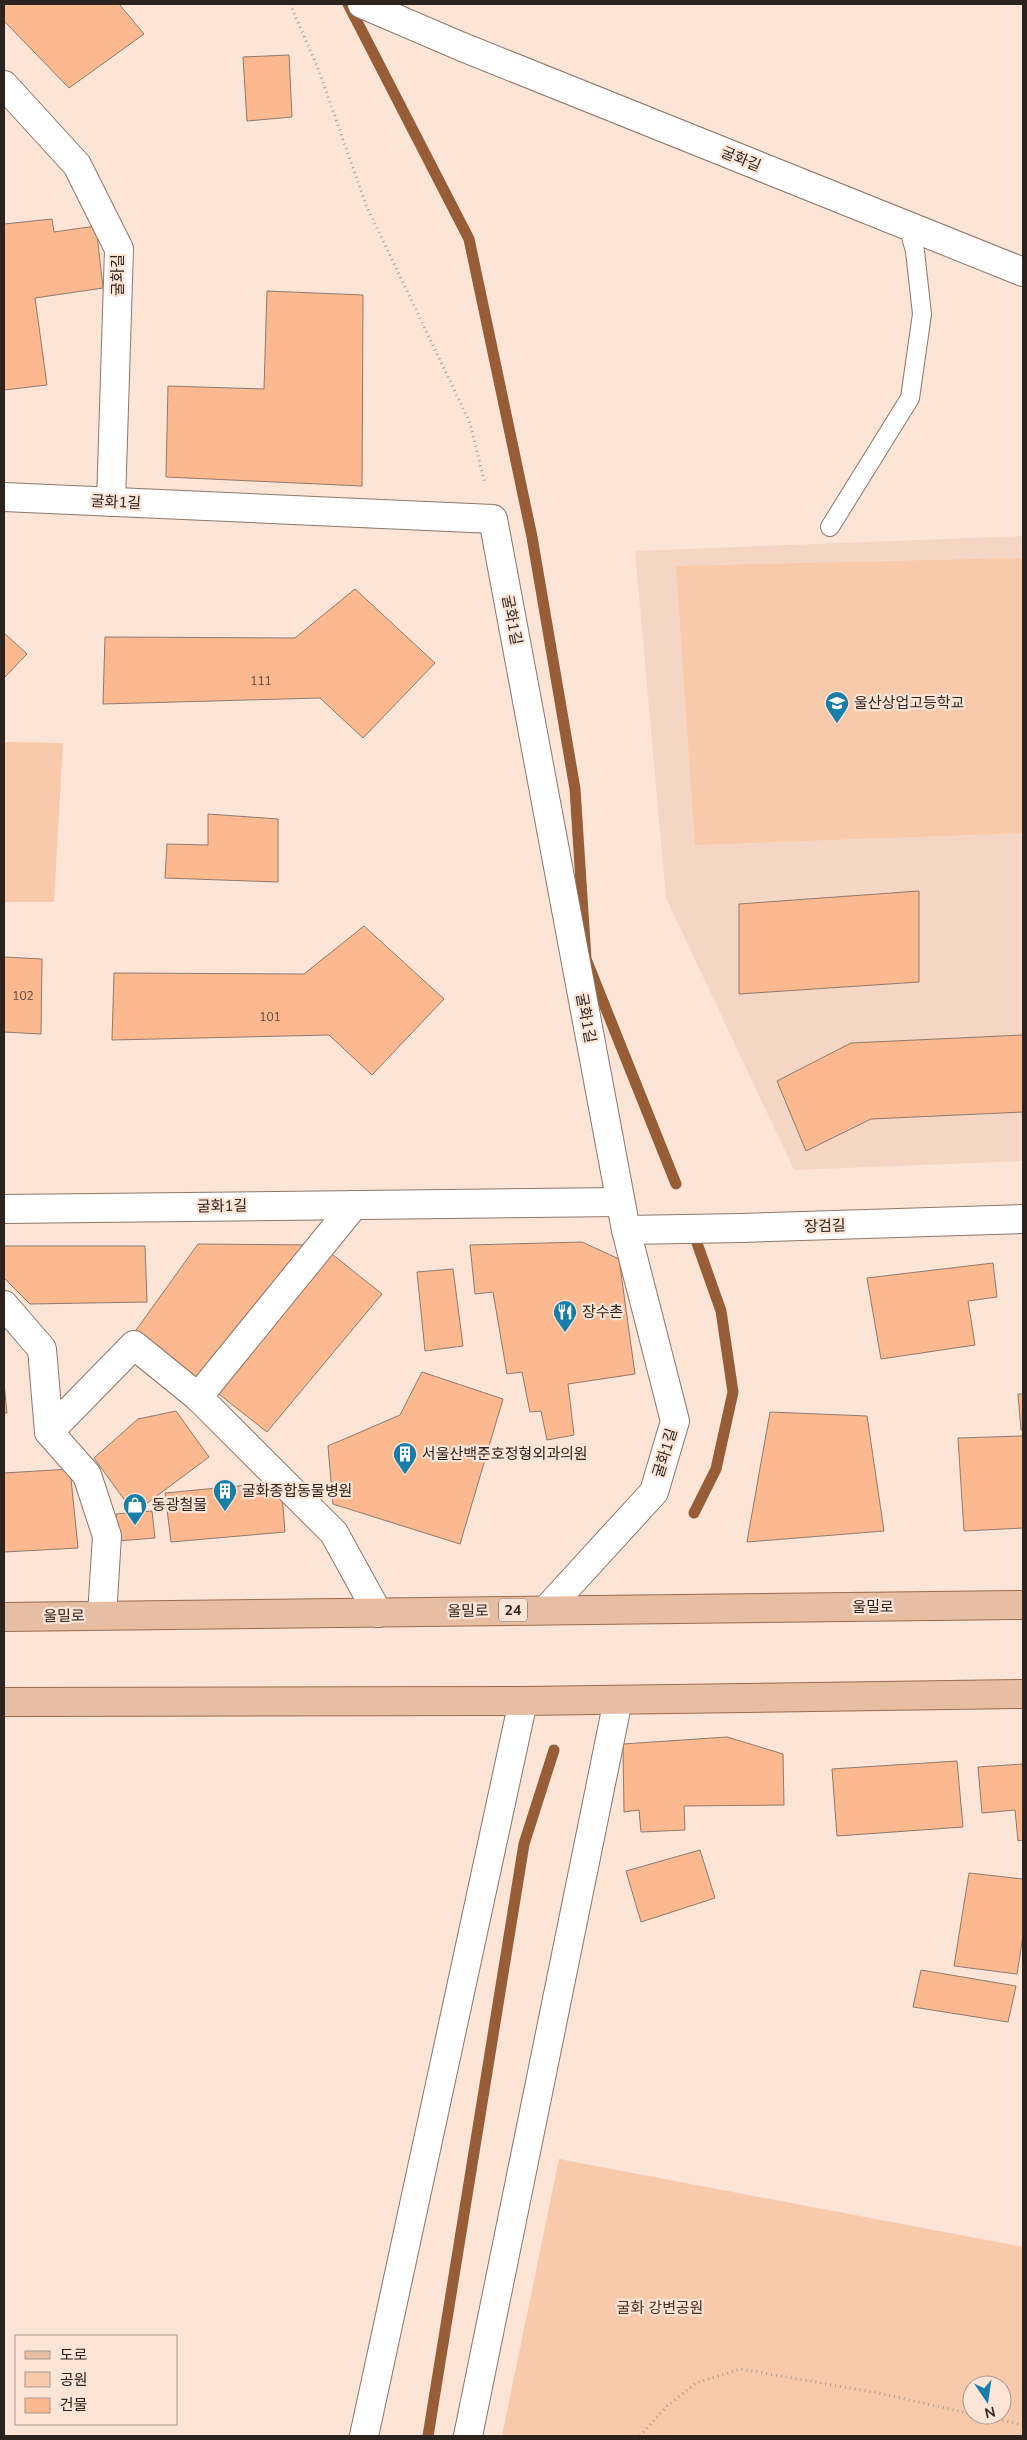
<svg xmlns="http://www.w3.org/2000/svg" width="1027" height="2440" font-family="'Nunito Sans','Noto Sans KR',sans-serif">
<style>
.built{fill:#f5d6c4}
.green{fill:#f9c9ac;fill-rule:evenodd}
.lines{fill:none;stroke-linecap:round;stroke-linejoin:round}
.stream{stroke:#975d36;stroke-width:11}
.building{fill:#fcb88e;stroke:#8f7a6d}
.lane-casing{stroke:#8c776b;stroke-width:20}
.street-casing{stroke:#8c776b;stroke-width:30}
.primary-casing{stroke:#9a6b4e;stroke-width:30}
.path{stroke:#af9d92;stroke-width:3;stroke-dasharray:1 4;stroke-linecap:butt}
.lane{stroke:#fff;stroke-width:18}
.street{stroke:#fff;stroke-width:28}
.primary{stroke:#e6bea4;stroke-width:28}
.labels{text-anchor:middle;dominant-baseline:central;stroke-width:4.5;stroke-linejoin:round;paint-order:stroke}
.number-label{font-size:12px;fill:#60483a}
.shield{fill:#fce4d6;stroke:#6a5d55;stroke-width:1}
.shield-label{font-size:14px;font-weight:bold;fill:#2c231e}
.street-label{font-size:15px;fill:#2c231e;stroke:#fce4d6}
.poi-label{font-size:15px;fill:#2c231e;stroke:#fce4d6;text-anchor:start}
.park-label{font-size:15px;fill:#4d2b15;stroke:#fce4d6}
</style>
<rect width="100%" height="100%" fill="#fce4d6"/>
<!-- built -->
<polygon class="built" points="1023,536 1023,1161 794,1170 666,898 635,551"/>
<!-- green -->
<g class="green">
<polygon points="1023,558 1023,833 695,845 676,566"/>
<polygon points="4,742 63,743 54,902 4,902"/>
<path d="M559,2159L1023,2247V2436H502ZM972,2385H1002V2415H972Z"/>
</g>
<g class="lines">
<!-- stream -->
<g class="stream">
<polyline points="348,4 469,239 532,537 575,789 586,959 676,1184"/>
<polyline points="692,1229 721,1311 733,1392 716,1469 694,1513"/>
<polyline points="428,2436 524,1844 554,1750"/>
</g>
</g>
<!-- building -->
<g class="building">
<polygon points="4,4 119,4 144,34 69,88 4,21"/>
<polygon points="289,55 292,117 247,121 243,57"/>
<polygon points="52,219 54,232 96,226 103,288 35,298 47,385 4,390 4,224"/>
<polygon points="267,291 363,295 362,486 166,477 168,386 264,389"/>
<polygon points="355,589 435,663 363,738 320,698 103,704 105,637 295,638"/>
<polygon points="4,633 27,654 4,678"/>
<polygon points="208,814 278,819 278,882 165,878 167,844 208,845"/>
<polygon points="919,891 919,982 739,994 739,904"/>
<polygon points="364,926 444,999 372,1075 329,1035 112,1040 114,973 304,974"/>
<polygon points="4,957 42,959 41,1034 4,1032"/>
<polygon points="1023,1035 1023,1112 871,1119 806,1151 777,1081 851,1043"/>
<polygon points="582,1242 619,1259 635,1374 568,1384 574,1435 547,1440 541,1411 530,1412 522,1372 507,1374 493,1292 475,1294 470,1245"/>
<polygon points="198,1244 314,1245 197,1380 134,1333"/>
<polygon points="4,1246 145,1246 147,1302 30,1304 4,1278"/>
<polygon points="332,1254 382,1294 267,1432 215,1391"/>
<polygon points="993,1263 997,1297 968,1301 975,1345 881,1359 867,1278"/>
<polygon points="453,1269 463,1346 425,1351 417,1272"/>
<polygon points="422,1372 503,1399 460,1544 333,1504 328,1446 400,1415"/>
<polygon points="4,1383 7,1413 4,1413"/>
<polygon points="1018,1394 1023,1394 1023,1430 1021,1430"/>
<polygon points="176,1411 209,1457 134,1513 94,1458 138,1419"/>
<polygon points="770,1412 867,1416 884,1531 747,1542"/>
<polygon points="1023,1436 1023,1528 964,1531 958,1438"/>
<polygon points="70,1469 78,1548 4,1552 4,1473"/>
<polygon points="281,1482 285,1532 171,1542 165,1493"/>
<polygon points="152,1511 155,1538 118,1541 116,1514"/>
<polygon points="727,1737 783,1754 784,1805 684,1806 685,1830 641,1832 639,1810 624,1812 623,1744"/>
<polygon points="957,1761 963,1827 837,1836 832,1769"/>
<polygon points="1023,1764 1023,1840 1018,1841 1015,1810 982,1813 978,1767"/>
<polygon points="700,1850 715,1898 641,1922 626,1871"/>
<polygon points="969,1873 1023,1879 1023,1936 1017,1974 954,1966"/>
<polygon points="921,1970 1016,1986 1008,2022 913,2007"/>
</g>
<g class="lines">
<!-- lane casing -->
<g class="lane-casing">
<polyline id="lane" points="830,527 910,398 922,314 915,251 908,226"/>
</g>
<!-- street casing -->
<g class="street-casing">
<g id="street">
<polyline points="362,4 460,46 1023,272"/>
<polyline points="4,85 77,165 119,249 111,502"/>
<polyline points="4,497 493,519 626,1230 675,1421 654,1492 547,1609"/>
<polyline points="354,1205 198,1397 334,1533 378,1613"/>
<polyline points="4,1209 620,1202"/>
<polyline points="626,1230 742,1228 1023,1219"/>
<polyline points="4,1305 42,1349 49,1432 87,1475 107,1536 102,1615"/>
<polyline points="49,1432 134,1345 198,1397"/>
<polyline points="364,2436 523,1701"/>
<polyline points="468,2436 618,1700"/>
</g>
</g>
<!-- primary casing -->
<g class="primary-casing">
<g id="primary">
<polyline points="4,1617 1023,1605"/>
<polyline points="4,1702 523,1701 1023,1694"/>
</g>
</g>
<!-- path -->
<g class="path">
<polyline points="290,4 319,71 366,205 470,423 485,484"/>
<polyline points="978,2415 1023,2425"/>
<polyline points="640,2436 667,2406 696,2383 741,2369 878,2393 972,2414"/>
</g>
<!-- lane -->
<use href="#lane" class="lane"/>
<!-- street -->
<use href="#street" class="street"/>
<!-- primary -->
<use href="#primary" class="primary"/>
</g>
<!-- icons -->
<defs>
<g id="school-pin" transform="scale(1.25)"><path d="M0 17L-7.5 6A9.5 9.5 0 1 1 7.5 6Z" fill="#167ea8" stroke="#fce4d6"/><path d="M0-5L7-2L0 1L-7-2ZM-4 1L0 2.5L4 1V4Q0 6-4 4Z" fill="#fff"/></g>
<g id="restaurant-pin" transform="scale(1.25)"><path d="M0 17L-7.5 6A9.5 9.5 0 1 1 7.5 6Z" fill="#167ea8" stroke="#fce4d6"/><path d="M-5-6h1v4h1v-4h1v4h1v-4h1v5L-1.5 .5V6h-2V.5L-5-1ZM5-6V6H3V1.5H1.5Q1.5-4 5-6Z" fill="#fff"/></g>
<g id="building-pin" transform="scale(1.25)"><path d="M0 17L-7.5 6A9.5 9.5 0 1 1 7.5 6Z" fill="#167ea8" stroke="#fce4d6"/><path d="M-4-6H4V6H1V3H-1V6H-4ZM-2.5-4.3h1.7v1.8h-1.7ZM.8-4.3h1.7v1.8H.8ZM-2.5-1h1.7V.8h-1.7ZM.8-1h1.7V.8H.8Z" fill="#fff"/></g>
<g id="shop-pin" transform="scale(1.25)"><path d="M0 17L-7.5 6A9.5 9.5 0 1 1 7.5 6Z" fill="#167ea8" stroke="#fce4d6"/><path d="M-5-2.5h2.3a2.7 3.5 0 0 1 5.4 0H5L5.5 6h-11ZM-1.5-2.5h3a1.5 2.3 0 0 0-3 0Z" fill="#fff"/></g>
</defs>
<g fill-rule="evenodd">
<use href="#school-pin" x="837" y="703"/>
<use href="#restaurant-pin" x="565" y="1312"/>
<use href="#building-pin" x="405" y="1454"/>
<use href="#building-pin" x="225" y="1491"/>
<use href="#shop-pin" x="135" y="1505"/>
</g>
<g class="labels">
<!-- number labels -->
<g class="number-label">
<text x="261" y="681">111</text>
<text x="23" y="996">102</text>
<text x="270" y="1017">101</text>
</g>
<!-- shield labels -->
<rect class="shield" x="499" y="1598.5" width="28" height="23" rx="4"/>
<g class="shield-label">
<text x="513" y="1610">24</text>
</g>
<!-- street labels -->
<g class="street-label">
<text transform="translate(741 159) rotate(22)">굴화길</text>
<text transform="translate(118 275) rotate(-90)">굴화길</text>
<text transform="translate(116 502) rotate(3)">굴화1길</text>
<text transform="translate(512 620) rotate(79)">굴화1길</text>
<text transform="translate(586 1018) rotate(79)">굴화1길</text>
<text transform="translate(222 1206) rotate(-1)">굴화1길</text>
<text transform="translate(825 1226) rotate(-2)">장검길</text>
<text transform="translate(665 1453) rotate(-73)">굴화1길</text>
<text x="873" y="1607">울밀로</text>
<text transform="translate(468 1611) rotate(-1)">울밀로</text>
<text transform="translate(64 1616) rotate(-1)">울밀로</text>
</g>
<!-- poi labels -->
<g class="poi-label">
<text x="854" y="703">울산상업고등학교</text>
<text x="582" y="1312">장수촌</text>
<text x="422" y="1454">서울산백준호정형외과의원</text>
<text x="242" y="1491">굴화종합동물병원</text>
<text x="152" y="1505">동광철물</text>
</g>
<!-- park labels -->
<g class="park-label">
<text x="660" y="2308">굴화 강변공원</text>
</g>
</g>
<!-- border -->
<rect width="1027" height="2440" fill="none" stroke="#2c231e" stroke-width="10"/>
<!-- legend -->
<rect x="15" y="2335" width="162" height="90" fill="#fce4d6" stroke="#a9978c"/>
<rect x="25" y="2351" width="25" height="8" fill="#e6bea4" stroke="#a9978c"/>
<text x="60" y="2360" font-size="15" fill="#2c231e">도로</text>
<rect x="25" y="2372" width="25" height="15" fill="#f9c9ac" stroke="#a9978c"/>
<text x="60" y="2385" font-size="15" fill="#2c231e">공원</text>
<rect x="25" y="2398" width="25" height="15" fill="#fcb88e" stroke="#a9978c"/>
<text x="60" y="2410" font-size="15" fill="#2c231e">건물</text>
<!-- north arrow -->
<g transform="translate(987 2400) rotate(167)"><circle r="24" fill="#fce4d6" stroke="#a9978c"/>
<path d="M0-4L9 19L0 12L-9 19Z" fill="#167ea8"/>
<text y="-8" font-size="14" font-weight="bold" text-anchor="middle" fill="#2c231e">N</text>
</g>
</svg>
